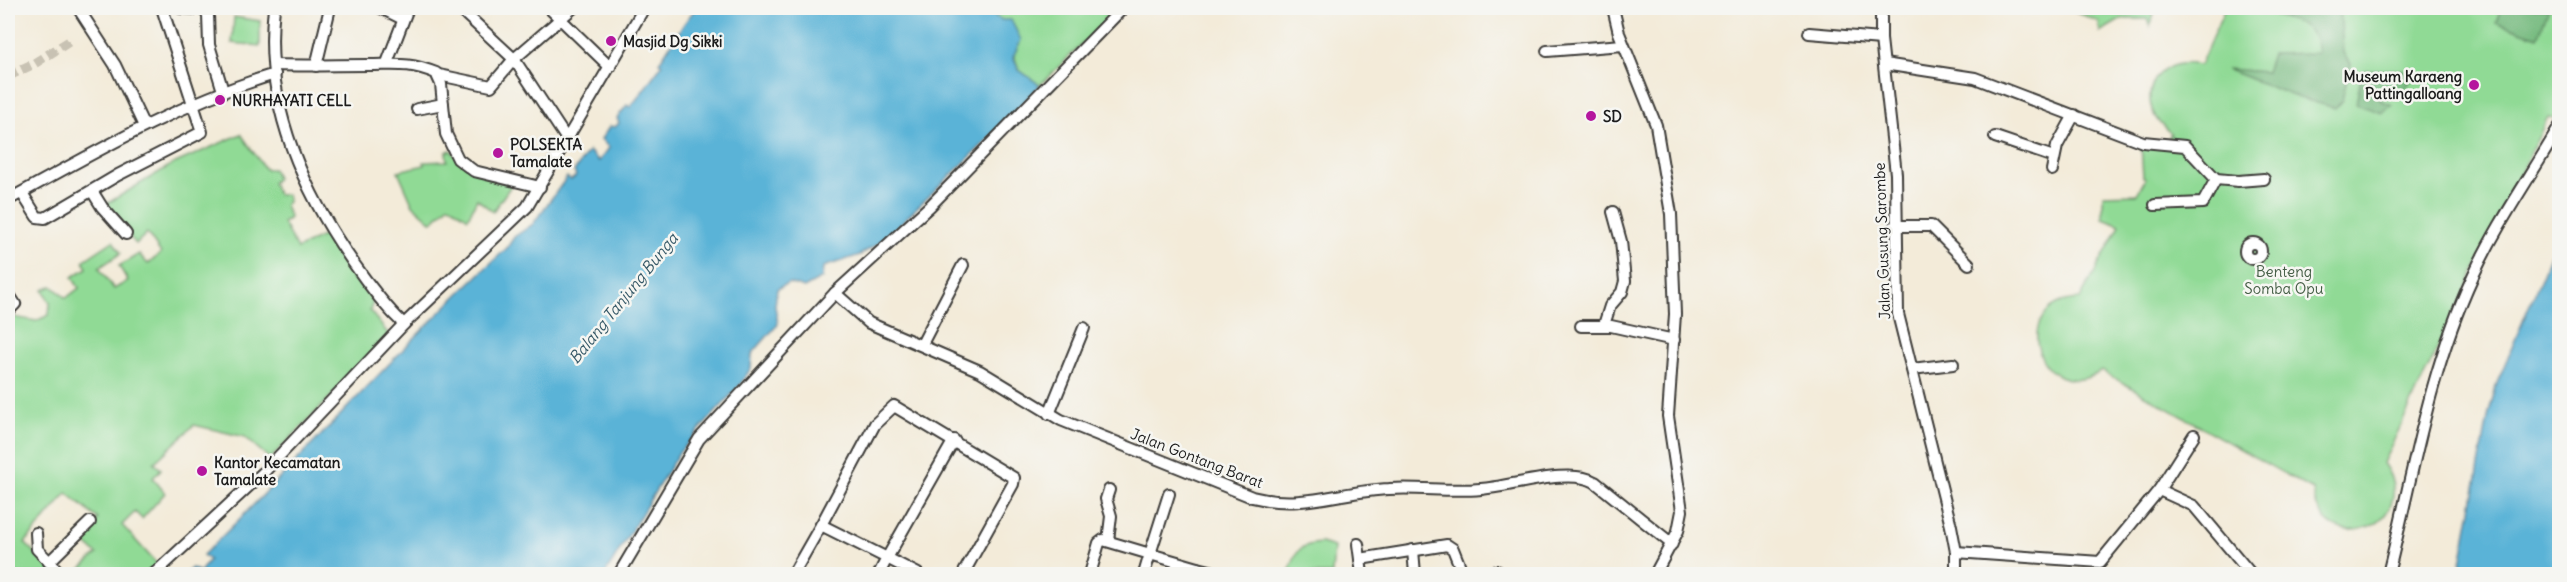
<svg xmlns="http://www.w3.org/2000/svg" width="2567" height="582" font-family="Delius,sans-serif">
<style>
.green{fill:#90da95;stroke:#567b58;stroke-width:1.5}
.forest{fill:#74ba7e;stroke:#486b4d;stroke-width:1.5}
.water{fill:#5ab3d7;stroke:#3b687a;stroke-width:1.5}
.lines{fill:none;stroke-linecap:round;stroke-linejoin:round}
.minor-tunnel{stroke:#c8c2b3;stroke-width:10;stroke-dasharray:10 5;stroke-linecap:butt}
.minor-casing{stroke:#3c3b38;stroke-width:14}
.minor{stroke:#fff;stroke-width:10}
.poi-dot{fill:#b5179e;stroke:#f6f6f2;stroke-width:2}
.labels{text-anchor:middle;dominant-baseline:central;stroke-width:5;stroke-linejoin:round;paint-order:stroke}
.poi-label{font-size:15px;font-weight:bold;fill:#1c1c1c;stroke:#f6f6f2;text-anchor:start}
.street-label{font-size:15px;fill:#1c1c1c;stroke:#f6f6f2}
.park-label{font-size:15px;fill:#455e46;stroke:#f6f6f2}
.water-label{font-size:16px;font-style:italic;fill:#355867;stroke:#f6f6f2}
</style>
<rect width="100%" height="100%" fill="#f6f6f2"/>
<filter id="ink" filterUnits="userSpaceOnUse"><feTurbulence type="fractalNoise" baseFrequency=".0167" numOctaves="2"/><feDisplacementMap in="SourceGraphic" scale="12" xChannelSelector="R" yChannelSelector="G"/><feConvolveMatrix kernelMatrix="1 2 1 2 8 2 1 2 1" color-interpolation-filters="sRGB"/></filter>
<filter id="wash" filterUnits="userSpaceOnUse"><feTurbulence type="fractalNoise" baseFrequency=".008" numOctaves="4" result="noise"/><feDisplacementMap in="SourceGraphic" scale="24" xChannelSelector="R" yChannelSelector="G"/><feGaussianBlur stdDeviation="1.35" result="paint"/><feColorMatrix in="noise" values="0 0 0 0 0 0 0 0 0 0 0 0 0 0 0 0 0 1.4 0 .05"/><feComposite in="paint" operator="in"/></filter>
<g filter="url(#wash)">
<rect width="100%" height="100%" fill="#f3ebd9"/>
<!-- green -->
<g class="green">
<polygon points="979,8 1119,8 1040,85 1019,70 1002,20"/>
<polygon points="2073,8 2154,8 2150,26 2147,19 2122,19 2100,32 2099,22 2074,11"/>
<path d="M2225,8H2559V119L2548,117L2383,463C2426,524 2321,564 2313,490L2102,371C2037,410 2006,301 2080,299L2120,225L2103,218V195L2137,194L2146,178L2143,177L2141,144L2164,146L2171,133C2131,106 2152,54 2200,65Z"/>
<polygon points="234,17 260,21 260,46 232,43"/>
<polygon points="241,134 265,169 273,169 277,178 272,183 278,195 287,194 288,201 285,205 290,218 283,223 297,249 330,232 374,299 370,311 390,336 270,459 245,437 194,425 154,463 161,469 153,478 165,493 142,519 135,512 122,525 157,564 147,574 75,574 97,554 80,539 98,519 67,493 25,543 55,574 8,574 8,322 14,317 36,321 49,315 50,303 43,290 52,286 66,298 79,288 72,277 87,268 83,261 113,241 121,253 99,268 114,289 128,281 119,266 139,254 148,264 161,253 147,233 136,244 103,206 171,165"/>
<polygon points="451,150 456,157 512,184 493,212 477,199 468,218 449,205 432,222 413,205 398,171 425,165 424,162 447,161 446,152"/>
<path d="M1321,543L1334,547L1332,574H1288C1298,553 1294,545 1321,543Z"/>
</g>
<!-- forest -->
<g class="forest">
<path d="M2275,8H2340L2343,53L2351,64L2342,100L2335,108L2296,97L2226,69L2266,72L2272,54L2318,53C2315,26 2299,22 2276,16Z"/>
<polygon points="2501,8 2549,8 2538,37 2496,22"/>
<polygon points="2367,70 2405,70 2411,80 2404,90 2382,91 2380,100 2392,105 2382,113 2356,104 2362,72"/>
</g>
<!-- water -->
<g class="water">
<path d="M697,8H981L1002,20H1011L1021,40L1013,57L1019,70L1040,85L994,134L881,242L860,255L823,267L822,278L804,288L789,283L777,289L775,306L778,324L752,354L751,368L740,385L678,454L605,574H185L192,568L200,572L209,560L203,555C307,455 400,346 507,248L514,237L533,224L567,177L571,180L576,176L574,171L589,151L599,161L609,148L601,139L610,126L615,127L619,123L617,118L627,105L630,107C642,94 650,79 662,65L659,62C669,49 687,15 697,8Z"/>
<polygon points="2559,235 2559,574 2459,574 2489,412 2497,383"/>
</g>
</g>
<g filter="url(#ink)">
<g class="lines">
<!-- minor-tunnel -->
<polyline class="minor-tunnel" points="8,76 35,63 73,39"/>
<!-- minor casing -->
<g class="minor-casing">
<g id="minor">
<polyline points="78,8 115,65 144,126"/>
<polyline points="181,8 202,9 208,14 209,45 223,91"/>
<path d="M274,8C262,108 307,201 365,279C377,295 389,311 404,324"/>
<polyline points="381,8 403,19"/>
<polyline points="459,8 514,59 566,138"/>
<polyline points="549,8 610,67"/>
<polyline points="1613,8 1619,33 1656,125 1671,214 1675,314 1668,416 1682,511 1678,531 1655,574"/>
<polyline points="1881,8 1881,39 1896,174 1898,314 1951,526 1956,552 1956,574"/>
<polyline points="1809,33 1881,39"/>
<polyline points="1547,51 1623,45"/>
<polyline points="387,63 408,8"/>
<polyline points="1884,64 1975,78 2143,142 2185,146 2216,179 2238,181 2264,179"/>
<path d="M275,65C306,66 337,65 368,65C397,65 408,62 436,73L441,84L446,134L458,159L474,171L540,187"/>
<polyline points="316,66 330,8"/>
<polyline points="439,75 491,86 514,59 573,8"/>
<polyline points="417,109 443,104"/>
<polyline points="1995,137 2054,157"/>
<polyline points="2052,170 2057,146 2074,115"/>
<polyline points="92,191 102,207 126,234"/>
<polyline points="22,193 37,217 45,218 118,175 202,132 162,8"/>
<path d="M8,200C95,152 179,103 275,74"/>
<polyline points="2155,205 2203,203 2216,179"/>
<polyline points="1895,226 1931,226 1969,264"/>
<circle cx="2253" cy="251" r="8"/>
<polyline points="8,293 15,304 8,311"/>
<path d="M835,293L869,323L980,371L1061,420L1252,497C1303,510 1340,491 1389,489C1420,487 1450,492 1481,489C1511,487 1569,467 1595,482L1672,544"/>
<polyline points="1604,325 1610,306 1622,292 1625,281 1621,241 1613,212"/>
<polyline points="1581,326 1611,326 1674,340"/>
<polyline points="922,344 963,265"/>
<polyline points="1912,369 1953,364"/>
<polyline points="1049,414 1084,328"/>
<polyline points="2159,490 2194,506 2251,574"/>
<polyline points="1169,494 1150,554 1198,568 1196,574"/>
<polyline points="821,525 875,424 894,406 1014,478 1013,484 963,574"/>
<polyline points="36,533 37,549 61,574"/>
<polyline points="1108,541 1111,516 1106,499 1109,490"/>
<polyline points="1358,544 1362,574"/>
<polyline points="1413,550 1415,574"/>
<polyline points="1956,552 2100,562 2159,490 2194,435"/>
<polyline points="1360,559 1447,545 1453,549 1463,574"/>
<polyline points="49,562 90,522"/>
<polyline points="1198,568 1222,574"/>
<polyline points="154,574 263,473 404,324 527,207 644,8"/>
<polyline points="619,574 699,439 835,293 930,206 1123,8"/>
<polyline points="793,574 821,525 887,558 879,574"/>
<polyline points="918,574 887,558 954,440"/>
<polyline points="1090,574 1099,543 1103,540 1150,554 1144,574"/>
<polyline points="1486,574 1497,571 1502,574"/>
<path d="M2388,574C2413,474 2429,371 2473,276C2497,224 2531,176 2560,126"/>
</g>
</g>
<!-- minor -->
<use href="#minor" class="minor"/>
</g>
</g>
<!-- markers -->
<g class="poi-dot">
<circle cx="611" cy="41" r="6"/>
<circle cx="2474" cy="85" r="6"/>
<circle cx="220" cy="100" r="6"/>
<circle cx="1591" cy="116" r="6"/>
<circle cx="498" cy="153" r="6"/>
<circle cx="202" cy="471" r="6"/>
</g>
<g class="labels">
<!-- poi labels -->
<g class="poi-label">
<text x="623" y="41">Masjid Dg Sikki</text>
<text x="2462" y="76" text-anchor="end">Museum Karaeng<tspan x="2462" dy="17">Pattingalloang</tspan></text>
<text x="232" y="100">NURHAYATI CELL</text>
<text x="1603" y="116">SD</text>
<text x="510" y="144">POLSEKTA<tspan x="510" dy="17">Tamalate</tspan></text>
<text x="214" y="462">Kantor Kecamatan<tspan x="214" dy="17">Tamalate</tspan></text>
</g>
<!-- street labels -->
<g class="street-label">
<text transform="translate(1882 241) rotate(-92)">Jalan Gusung Sarombe</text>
<text transform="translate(1197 458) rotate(21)">Jalan Gontang Barat</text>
</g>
<!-- park labels -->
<g class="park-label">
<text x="2284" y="271">Benteng<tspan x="2284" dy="17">Somba Opu</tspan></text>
</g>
<!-- water labels -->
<g class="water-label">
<text transform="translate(623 298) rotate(-51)">Balang Tanjung Bunga</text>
</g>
</g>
<!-- margin -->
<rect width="2567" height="582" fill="none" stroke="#f6f6f2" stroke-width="30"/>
</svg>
